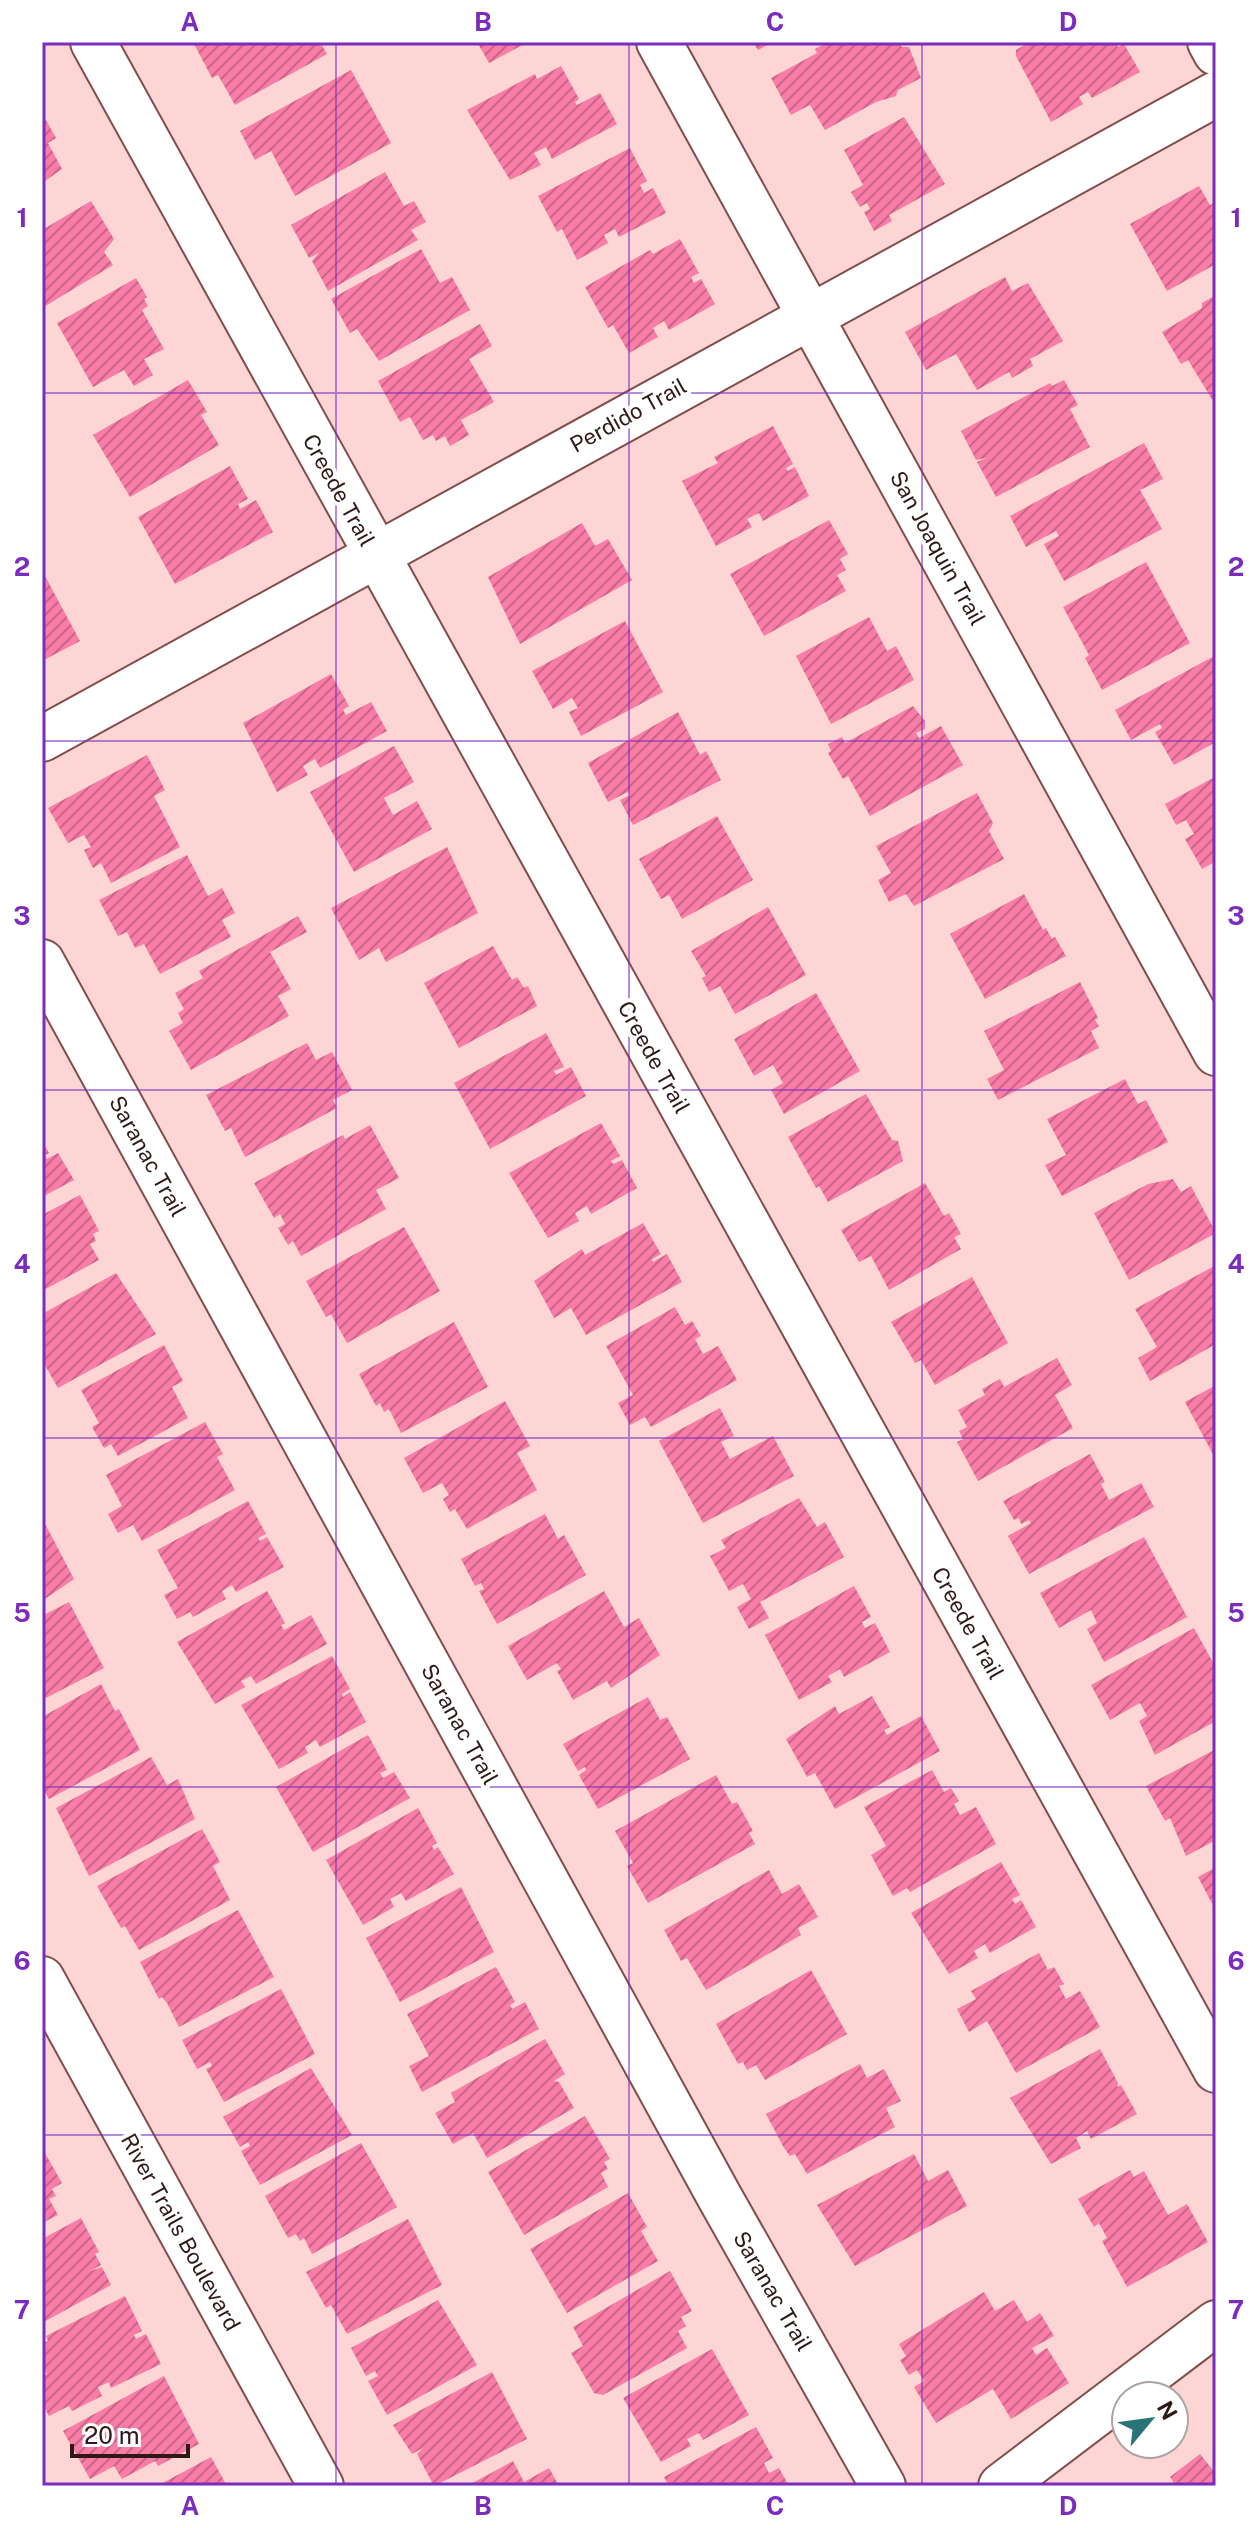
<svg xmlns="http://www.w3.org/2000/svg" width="1258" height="2528" font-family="'Public Sans',sans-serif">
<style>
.building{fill:url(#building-hatch)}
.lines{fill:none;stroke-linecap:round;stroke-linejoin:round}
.minor-casing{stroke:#824d4c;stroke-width:48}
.minor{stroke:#fff;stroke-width:44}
.grid{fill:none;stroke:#7b2cbf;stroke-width:2;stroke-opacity:0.55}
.labels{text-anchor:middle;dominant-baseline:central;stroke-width:8;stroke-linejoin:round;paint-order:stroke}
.street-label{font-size:22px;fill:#2f1818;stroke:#fff}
.neatline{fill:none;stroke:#7b2cbf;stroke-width:3}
.grid-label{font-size:26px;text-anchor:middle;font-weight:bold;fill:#7b2cbf}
</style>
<defs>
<pattern id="building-hatch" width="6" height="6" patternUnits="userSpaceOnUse" patternTransform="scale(2)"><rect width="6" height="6" fill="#f97da7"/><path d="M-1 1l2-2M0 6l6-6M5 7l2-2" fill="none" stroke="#ca6587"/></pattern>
</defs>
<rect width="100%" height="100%" fill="#fcd5d4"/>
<!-- building -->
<g class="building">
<polygon points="193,42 320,42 327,54 235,105 218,75 212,78"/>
<polygon points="477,42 528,42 489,63"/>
<polygon points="753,42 773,42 758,50"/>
<polygon points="828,42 899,42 902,47 909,47 921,78 898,90 896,96 876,102 825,130 810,105 791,115 771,78 817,53 815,49"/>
<polygon points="1030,42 1115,42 1118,47 1124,44 1140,72 1092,98 1088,92 1079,97 1083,104 1051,122 1016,56 1016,50"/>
<polygon points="561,66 579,99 575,102 577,105 600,93 617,124 552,159 546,147 534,153 541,165 510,180 467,110 535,74 537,79"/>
<polygon points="351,70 391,143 295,196 271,151 255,160 240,131"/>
<polygon points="42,113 56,138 48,143 62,169 42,183"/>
<polygon points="904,117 945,184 889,215 892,221 874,231 864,212 870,209 867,203 860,207 851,192 863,185 844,150"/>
<polygon points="630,148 647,181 640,185 644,193 653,188 666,213 619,237 615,229 604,235 608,243 577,260 562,229 557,232 538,196"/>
<polygon points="385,172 404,206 414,201 426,222 411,230 418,240 328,291 312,261 319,253 309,258 291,225"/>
<polygon points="1199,186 1210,205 1216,202 1216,264 1167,291 1130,224"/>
<polygon points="91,201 114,239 104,252 113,265 42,308 42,230"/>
<polygon points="680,239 699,273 691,277 694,283 701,279 715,304 669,330 664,321 653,328 658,337 629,353 613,325 608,328 585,287 650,250 653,254"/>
<polygon points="421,249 440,283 452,277 470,310 379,361 357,329 350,333 331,299"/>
<polygon points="1005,277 1012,291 1028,283 1063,341 1030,359 1033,366 1012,378 1009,372 977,390 956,354 926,370 905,332"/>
<polygon points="136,278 147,297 144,299 148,306 142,310 164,349 144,359 153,375 134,386 124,370 93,387 57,323"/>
<polygon points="1214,296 1216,399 1213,401 1188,360 1181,364 1162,332 1202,308 1202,303"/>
<polygon points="480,324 492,346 469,359 494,402 461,420 469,435 450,446 445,436 436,441 433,435 423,440 410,417 400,422 378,381"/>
<polygon points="188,380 207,412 201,415 219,445 130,497 93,435"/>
<polygon points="1064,380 1078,405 1070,409 1090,447 996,497 977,462 986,458 976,460 961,431 1050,383 1052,386"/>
<polygon points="773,426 793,464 786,468 788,471 795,467 809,496 763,521 759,513 747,519 752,527 716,546 682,481 718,463 714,457"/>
<polygon points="1144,443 1163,479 1140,490 1162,529 1064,581 1044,544 1059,536 1056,531 1026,547 1010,516"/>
<polygon points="230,466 248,499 238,504 240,509 256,500 273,532 175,584 138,517"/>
<polygon points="829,520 848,554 840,559 846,570 837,575 846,591 764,636 730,574"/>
<polygon points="582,523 595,546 608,539 632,580 520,644 488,577"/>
<polygon points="1146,562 1190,643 1102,690 1085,658 1089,655 1063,607"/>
<polygon points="45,576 80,641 42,661 42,577"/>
<polygon points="869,617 887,651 896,646 914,680 831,724 796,656"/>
<polygon points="625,621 663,692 581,736 569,712 578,708 572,698 553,709 532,671"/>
<polygon points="1216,655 1216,742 1174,765 1155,732 1162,728 1160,724 1131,740 1115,710"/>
<polygon points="331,674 349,706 343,710 346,715 371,702 387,731 320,768 315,759 303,766 308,775 277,792 243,723"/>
<polygon points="913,706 925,721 925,729 916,733 919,738 941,726 963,765 870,816 848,776 843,779 828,753 831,751 828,744 842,737 845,743"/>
<polygon points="678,712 700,755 706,751 721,780 633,825 620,800 630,795 628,792 608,802 588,763"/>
<polygon points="394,746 414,782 384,798 393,815 417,801 432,829 354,872 310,792"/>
<polygon points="147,755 165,790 154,796 180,847 111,883 101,863 93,868 84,850 91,847 84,835 68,843 48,808"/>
<polygon points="1213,778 1216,861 1202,869 1185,839 1194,834 1186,820 1176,825 1165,804"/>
<polygon points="977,793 993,823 989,831 1004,859 914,906 906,894 889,902 878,880 891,873 876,846"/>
<polygon points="717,816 753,880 682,919 669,895 661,899 639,859"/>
<polygon points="447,847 478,913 386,962 379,948 359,960 331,908"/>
<polygon points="187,855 208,896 222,888 235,913 222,920 231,937 160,974 144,944 135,948 127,932 118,936 99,900"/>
<polygon points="1024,894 1043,930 1046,928 1052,939 1055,937 1066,956 985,999 950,934"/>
<polygon points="768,907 806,975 735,1014 720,986 709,992 702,978 706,976 691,951"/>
<polygon points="298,916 307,932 270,952 291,989 278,996 289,1016 191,1070 169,1031 183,1023 178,1013 184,1009 175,993 203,978 199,971"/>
<polygon points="493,946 512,980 517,977 524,988 528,986 537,1006 459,1048 424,983"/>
<polygon points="1080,982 1098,1018 1095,1020 1099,1026 1091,1031 1099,1048 998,1100 987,1079 1004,1070 984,1031"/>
<polygon points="816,993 860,1071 784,1114 771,1090 783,1083 773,1065 754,1076 734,1039"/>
<polygon points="546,1033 564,1067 554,1071 556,1075 571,1067 586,1096 490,1149 454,1083"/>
<polygon points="307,1043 316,1060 332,1052 352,1090 333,1100 337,1108 245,1157 231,1128 225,1131 206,1095"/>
<polygon points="1125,1079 1138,1104 1146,1100 1168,1142 1062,1196 1045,1165 1066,1155 1047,1119"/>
<polygon points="866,1094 892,1140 898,1141 903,1161 828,1202 819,1186 816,1188 788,1137"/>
<polygon points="601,1123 620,1156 611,1161 613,1164 622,1160 637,1188 591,1214 587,1206 575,1213 579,1221 548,1238 509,1173"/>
<polygon points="370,1125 399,1178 376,1190 386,1209 301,1256 293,1241 288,1245 278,1228 285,1224 280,1214 274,1218 254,1183 343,1135 345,1139"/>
<polygon points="42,1140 49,1153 45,1155 47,1159 58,1153 74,1180 42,1197"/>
<polygon points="1173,1179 1181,1192 1191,1186 1216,1233 1129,1280 1094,1213 1148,1184"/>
<polygon points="925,1183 944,1216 949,1213 961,1234 954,1237 961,1249 889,1290 871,1256 859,1262 841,1230"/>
<polygon points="80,1195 99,1231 93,1234 96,1241 90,1244 99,1260 42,1291 42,1215"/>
<polygon points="643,1223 661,1254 652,1259 653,1262 667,1254 682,1282 586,1335 571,1308 554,1318 534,1281 582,1249 585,1255"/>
<polygon points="404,1227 440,1291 347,1343 331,1314 326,1317 306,1281"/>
<polygon points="1216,1265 1216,1344 1150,1381 1138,1358 1157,1347 1135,1309"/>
<polygon points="116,1273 156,1334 58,1388 42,1360 42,1314"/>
<polygon points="972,1277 1008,1343 935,1385 921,1360 915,1363 891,1322"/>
<polygon points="675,1307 685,1325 692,1321 701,1336 695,1339 703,1354 718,1346 737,1380 651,1427 645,1417 630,1425 618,1403 633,1395 606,1346"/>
<polygon points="454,1322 488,1387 401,1433 389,1409 384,1412 380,1403 376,1406 359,1374"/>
<polygon points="164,1345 183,1381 172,1387 188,1418 118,1456 111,1444 104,1448 92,1427 99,1423 81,1390"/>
<polygon points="1057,1358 1072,1385 1055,1395 1073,1428 978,1481 957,1442 963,1439 959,1431 967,1427 958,1410 985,1395 982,1389 1000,1379 1004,1387"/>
<polygon points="1216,1385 1216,1460 1185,1402"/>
<polygon points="505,1401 530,1446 517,1453 537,1490 467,1529 455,1509 450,1512 443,1499 449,1495 442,1483 423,1493 404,1458"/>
<polygon points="720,1408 734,1436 721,1442 730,1459 773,1436 794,1476 703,1523 659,1441"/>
<polygon points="205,1422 223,1454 217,1457 235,1490 142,1541 133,1525 118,1533 108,1514 122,1506 106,1475"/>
<polygon points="1090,1454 1105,1482 1101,1484 1109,1500 1141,1483 1154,1507 1029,1574 1008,1536 1031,1523 1029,1520 1021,1524 1019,1518 1014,1520 1003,1501"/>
<polygon points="799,1498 817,1527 825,1522 844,1557 760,1602 769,1618 749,1629 737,1607 751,1599 743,1584 729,1591 710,1556 726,1548 721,1540"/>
<polygon points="248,1501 266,1534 258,1538 260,1541 267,1537 284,1567 236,1592 232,1585 222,1591 226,1599 193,1617 190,1612 177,1619 164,1595 178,1588 157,1550"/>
<polygon points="545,1514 558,1539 564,1535 586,1575 497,1624 479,1591 484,1589 481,1583 475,1586 461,1559"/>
<polygon points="42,1518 74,1579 42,1601"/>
<polygon points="1144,1537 1187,1617 1104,1662 1087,1629 1097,1623 1091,1610 1059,1628 1040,1593"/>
<polygon points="854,1586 871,1617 862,1622 865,1628 875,1623 890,1652 844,1677 840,1669 828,1676 832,1682 799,1700 765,1635"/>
<polygon points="267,1591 285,1623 281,1625 284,1630 311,1615 327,1644 256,1684 251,1676 241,1681 245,1687 215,1704 177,1642"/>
<polygon points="604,1591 624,1627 639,1618 660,1655 611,1688 607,1681 573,1700 557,1671 561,1669 557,1663 527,1680 508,1646"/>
<polygon points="69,1602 104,1668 42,1700 42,1616"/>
<polygon points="1194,1628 1216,1668 1216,1721 1155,1755 1139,1721 1147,1716 1140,1703 1110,1720 1091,1685"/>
<polygon points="332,1656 350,1689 342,1694 343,1697 350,1692 366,1722 320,1747 316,1740 305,1747 308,1753 279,1769 241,1705"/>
<polygon points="101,1684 115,1711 119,1709 140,1750 49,1799 42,1787 42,1717"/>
<polygon points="872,1696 890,1727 884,1730 887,1735 921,1716 940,1751 835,1809 815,1773 807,1777 786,1739 835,1706 839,1714"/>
<polygon points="648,1697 660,1720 667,1717 690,1759 598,1809 579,1775 586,1770 585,1767 578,1771 563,1744"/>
<polygon points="368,1735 387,1770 380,1773 383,1778 394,1772 410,1798 313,1852 276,1787"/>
<polygon points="1216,1749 1216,1840 1186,1856 1170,1818 1165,1821 1146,1786"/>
<polygon points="151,1757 167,1785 178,1779 195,1819 89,1876 56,1808"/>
<polygon points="932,1770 944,1792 951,1788 959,1801 954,1804 960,1815 976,1807 996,1844 910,1892 907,1888 893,1896 871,1855 886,1846 864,1807"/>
<polygon points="716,1775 732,1804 737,1802 753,1831 749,1833 755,1844 648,1903 627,1866 633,1863 615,1831"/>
<polygon points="418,1808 437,1843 432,1846 434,1850 438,1847 454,1874 406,1901 401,1893 390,1899 394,1907 363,1925 326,1860"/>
<polygon points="202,1829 220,1862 213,1866 230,1900 139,1950 125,1926 121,1928 97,1886"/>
<polygon points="1001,1862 1020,1895 1012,1899 1015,1904 1021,1900 1036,1927 990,1953 985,1944 974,1951 978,1958 949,1974 911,1913"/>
<polygon points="1216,1867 1216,1911 1198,1877"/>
<polygon points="769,1870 782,1894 799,1884 818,1917 798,1928 801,1935 706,1990 687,1958 681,1961 664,1930"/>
<polygon points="461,1887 494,1952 400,2002 366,1938"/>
<polygon points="238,1910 274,1977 179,2027 167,2003 162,1997 159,1999 140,1962"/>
<polygon points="1039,1953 1048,1970 1054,1967 1064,1984 1059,1986 1066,1999 1080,1991 1100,2027 1016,2073 987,2021 969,2032 957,2009 976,1999 971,1991"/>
<polygon points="496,1967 515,2002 510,2005 512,2009 525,2002 539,2029 422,2092 409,2066 429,2056 407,2014"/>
<polygon points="811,1970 847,2034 765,2080 756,2065 747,2070 743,2062 738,2064 716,2024"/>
<polygon points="281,1989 315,2054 224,2102 206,2069 212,2066 210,2062 197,2069 182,2040"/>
<polygon points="545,2039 565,2074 554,2081 559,2082 574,2108 487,2158 473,2133 453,2144 435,2113 455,2102 451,2093"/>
<polygon points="1100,2049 1118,2083 1117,2087 1121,2085 1137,2114 1091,2139 1087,2131 1076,2138 1081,2148 1051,2164 1010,2098"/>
<polygon points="860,2064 867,2078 884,2069 901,2101 886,2108 895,2127 807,2174 795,2154 790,2156 784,2148 766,2114"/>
<polygon points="311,2068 352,2135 260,2185 241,2151 250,2146 248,2142 240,2147 223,2117"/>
<polygon points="585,2116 610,2159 604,2162 608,2169 601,2173 608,2187 524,2235 488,2172"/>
<polygon points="361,2143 397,2207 312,2254 304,2238 300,2241 296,2234 288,2238 265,2196"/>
<polygon points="42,2148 62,2183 52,2189 56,2196 49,2199 58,2215 42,2223"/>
<polygon points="914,2154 928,2181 948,2170 967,2206 855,2266 817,2205"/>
<polygon points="1130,2170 1134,2177 1144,2171 1168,2215 1187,2204 1208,2242 1127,2287 1102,2241 1107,2238 1099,2223 1094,2227 1078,2199"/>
<polygon points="628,2193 647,2227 641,2231 658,2261 567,2313 530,2249"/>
<polygon points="81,2218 99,2252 95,2254 101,2265 90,2271 102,2267 111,2285 42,2323 42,2239"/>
<polygon points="408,2219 442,2285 347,2334 331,2305 326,2308 306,2272"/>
<polygon points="670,2271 692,2311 681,2317 686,2326 678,2331 687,2348 603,2395 594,2393 571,2353 583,2346 573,2327"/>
<polygon points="984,2292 995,2311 1014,2300 1027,2322 1040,2313 1054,2336 1032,2348 1036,2355 1047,2348 1069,2383 1011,2419 993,2389 936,2423 914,2387 924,2381 917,2370 909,2375 900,2360 906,2356 899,2344"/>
<polygon points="125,2296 142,2331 134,2335 136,2339 146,2334 161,2364 111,2388 109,2382 98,2387 102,2396 72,2411 69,2406 49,2416 42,2403 42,2376 47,2374 42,2364 42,2344 48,2341 46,2336"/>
<polygon points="438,2300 477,2365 387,2415 368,2381 378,2376 375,2371 366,2376 351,2348"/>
<polygon points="712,2349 749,2415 703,2440 699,2433 687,2439 691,2446 661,2462 623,2398"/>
<polygon points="492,2372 527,2439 434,2486 417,2454 423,2448 412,2454 393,2425"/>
<polygon points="164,2376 199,2444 158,2466 155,2461 122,2479 114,2466 90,2479 63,2431"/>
<polygon points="756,2427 773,2458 764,2463 769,2473 779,2468 789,2486 669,2486 664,2477"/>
<polygon points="1200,2454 1216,2474 1216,2486 1176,2486 1170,2477"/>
<polygon points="211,2457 227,2486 157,2486"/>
<polygon points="513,2461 524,2482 549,2468 559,2486 467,2486"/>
</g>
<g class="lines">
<!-- minor casing -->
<g class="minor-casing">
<g id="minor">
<polyline points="93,42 1216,2070"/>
<polyline points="659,42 1216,1053"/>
<polyline points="1210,42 1216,53"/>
<polyline points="42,739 1216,94"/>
<polyline points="42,962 719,2196 883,2486"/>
<polyline points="42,1979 321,2486"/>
<polyline points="1001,2486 1216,2323"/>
</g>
</g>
<!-- minor -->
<use href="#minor" class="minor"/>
</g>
<!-- grid -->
<path class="grid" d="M336,42V2486M629,42V2486M922,42V2486M42,393H1216M42,741H1216M42,1090H1216M42,1438H1216M42,1787H1216M42,2135H1216"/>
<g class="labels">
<!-- street labels -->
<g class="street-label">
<text transform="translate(628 415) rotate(-29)">Perdido Trail</text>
<text transform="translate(339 490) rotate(61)">Creede Trail</text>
<text transform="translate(938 548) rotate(61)">San Joaquin Trail</text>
<text transform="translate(654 1057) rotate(61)">Creede Trail</text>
<text transform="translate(148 1156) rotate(61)">Saranac Trail</text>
<text transform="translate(968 1623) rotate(61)">Creede Trail</text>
<text transform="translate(460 1724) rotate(61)">Saranac Trail</text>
<text transform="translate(181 2232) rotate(61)">River Trails Boulevard</text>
<text transform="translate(773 2291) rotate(60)">Saranac Trail</text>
</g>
</g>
<!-- border -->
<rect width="1258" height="2528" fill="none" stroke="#ffffff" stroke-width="88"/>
<!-- north arrow -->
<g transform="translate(1150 2420) rotate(61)"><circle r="38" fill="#ffffff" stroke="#aca3a3" stroke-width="2"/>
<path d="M0-6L14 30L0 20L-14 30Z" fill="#2a7478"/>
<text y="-12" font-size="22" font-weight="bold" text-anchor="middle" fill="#2f1818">N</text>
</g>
<!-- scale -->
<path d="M72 2444v12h116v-12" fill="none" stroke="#2f1818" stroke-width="4"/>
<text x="84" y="2444" font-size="24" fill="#2f1818" stroke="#ffffff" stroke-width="6" paint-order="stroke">20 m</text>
<rect x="44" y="44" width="1170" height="2440" class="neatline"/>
<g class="grid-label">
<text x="190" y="31">A</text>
<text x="483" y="31">B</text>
<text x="775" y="31">C</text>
<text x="1068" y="31">D</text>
<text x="22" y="227">1</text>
<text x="1236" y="227">1</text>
<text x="22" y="576">2</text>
<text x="1236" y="576">2</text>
<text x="22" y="925">3</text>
<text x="1236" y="925">3</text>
<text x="22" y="1273">4</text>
<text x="1236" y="1273">4</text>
<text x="22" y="1622">5</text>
<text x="1236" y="1622">5</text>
<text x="22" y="1970">6</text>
<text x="1236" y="1970">6</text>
<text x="22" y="2319">7</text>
<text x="1236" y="2319">7</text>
<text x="190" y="2515">A</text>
<text x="483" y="2515">B</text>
<text x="775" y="2515">C</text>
<text x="1068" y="2515">D</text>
</g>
</svg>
